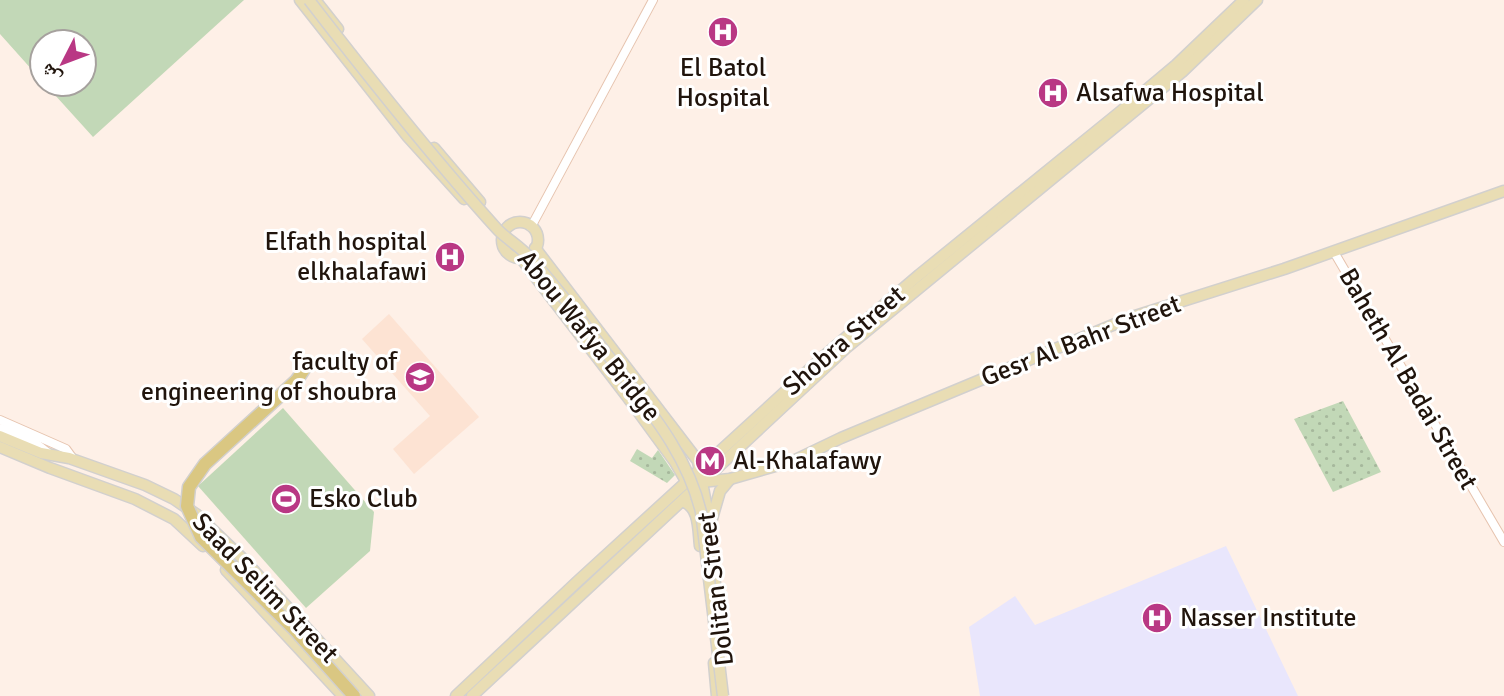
<svg xmlns="http://www.w3.org/2000/svg" width="1504" height="696" font-family="Signika,'Noto Naskh Arabic',sans-serif">
<style>
.built{fill:#fde3d3}
.medical{fill:#e9e6fc}
.green{fill:url(#green-dots)}
.pitch{fill:#c2d8b7}
.lines{fill:none;stroke-linecap:round;stroke-linejoin:round}
.tertiary-casing{stroke:#e6c3ae;stroke-width:10}
.primary-casing{stroke:#d2d0ce;stroke-width:13}
.motorway-casing{stroke:#d2d0ce;stroke-width:15}
.tertiary{stroke:#fff;stroke-width:8}
.primary{stroke:#e9ddb4;stroke-width:10}
.motorway{stroke:#dac782;stroke-width:12}
.primary-bridge-casing{stroke:#d2d0ce;stroke-width:13;stroke-linecap:butt}
.motorway-bridge-casing{stroke:#d2d0ce;stroke-width:15;stroke-linecap:butt}
.primary-bridge{stroke:#e9ddb4;stroke-width:10}
.motorway-bridge{stroke:#dac782;stroke-width:12}
.labels{text-anchor:middle;dominant-baseline:central;stroke-width:6;stroke-linejoin:round;paint-order:stroke}
.poi-label{font-size:26px;fill:#20140c;stroke:#fff;text-anchor:start}
.street-label{font-size:26px;fill:#20140c;stroke:#fff}
</style>
<defs>
<pattern id="green-dots" width="8" height="8" patternUnits="userSpaceOnUse" patternTransform="scale(1.75)"><rect width="8" height="8" fill="#c2d8b7"/><path d="M2 2h.1M6 6h.1" fill="none" stroke="#a6b89c" stroke-width="1.8" stroke-linecap="round"/></pattern>
</defs>
<rect width="100%" height="100%" fill="#fef0e7"/>
<!-- built -->
<polygon class="built" points="389,314 479,417 414,474 393,449 430,416 362,339"/>
<!-- medical -->
<polygon class="medical" points="1226,546 1298,696 980,696 969,627 1015,596 1035,625"/>
<!-- green -->
<g class="green">
<polygon points="1343,401 1381,472 1333,492 1294,419"/>
<polygon points="637,449 652,458 658,450 675,475 667,483 630,461"/>
</g>
<!-- pitch -->
<g class="pitch">
<polygon points="0,0 244,0 93,137 45,84 84,84 84,42 42,42 42,81 0,34"/>
<polygon points="283,408 374,512 370,551 306,608 198,486"/>
</g>
<g class="lines">
<!-- tertiary casing -->
<g class="tertiary-casing">
<g id="tertiary">
<polyline points="531,227 653,0"/>
<polyline points="1334,252 1504,542"/>
<polyline points="0,420 66,449 74,460"/>
<polyline points="0,428 34,442 51,455"/>
</g>
</g>
<!-- primary casing -->
<g class="primary-casing">
<g id="primary">
<polyline points="300,0 408,137 464,199"/>
<polyline points="315,0 338,29"/>
<polyline points="434,148 480,202"/>
<circle cx="520" cy="240" r="18"/>
<polyline points="535,248 698,461 710,525 716,596"/>
<polyline points="521,258 626,395 675,462 686,481"/>
<polyline points="0,436 41,453 69,458 145,485 174,499 196,514 244,560 369,696"/>
<polyline points="0,447 50,468 135,499 174,519 203,546"/>
<polyline points="701,482 730,479 793,461 841,438 1132,317 1284,269 1504,191"/>
<path d="M682,501C700,507 698,529 700,546"/>
<polyline points="711,522 720,491 730,479"/>
<polyline points="226,570 343,696"/>
<polyline points="714,663 717,696"/>
<polyline points="456,696 578,581 823,357 919,275 1120,112 1176,65 1244,0"/>
<polyline points="472,696 846,348 1182,72 1257,0"/>
</g>
</g>
<!-- motorway casing -->
<g class="motorway-casing">
<polyline id="motorway" points="297,380 306,366"/>
</g>
<!-- tertiary -->
<use href="#tertiary" class="tertiary"/>
<!-- primary -->
<use href="#primary" class="primary"/>
<!-- motorway -->
<use href="#motorway" class="motorway"/>
<!-- primary-bridge casing -->
<g class="primary-bridge-casing">
<path id="primary-bridge" d="M309,0C370,79 431,156 498,230C508,240 521,247 530,258C560,290 586,327 613,362C648,409 687,453 701,512L723,696"/>
</g>
<!-- motorway-bridge casing -->
<g class="motorway-bridge-casing">
<polyline id="motorway-bridge" points="297,380 205,464 189,487 187,506 201,537 295,630 354,696"/>
</g>
<!-- primary-bridge -->
<use href="#primary-bridge" class="primary-bridge"/>
<!-- motorway-bridge -->
<use href="#motorway-bridge" class="motorway-bridge"/>
</g>
<!-- icons -->
<defs>
<g id="hospital-disc" transform="scale(1.575)"><circle r="9.5" fill="#b93884" stroke="#fff"/><path d="M-5-5h3v3.5h4V-5h3V5h-3V1.5h-4V5h-3Z" fill="#fff"/></g>
<g id="university-disc" transform="scale(1.575)"><circle r="9.5" fill="#b93884" stroke="#fff"/><path d="M0-5L7-2L0 1L-7-2ZM-4 1L0 2.5L4 1V4Q0 6-4 4Z" fill="#fff"/></g>
<g id="metro-disc" transform="scale(1.575)"><circle r="9.5" fill="#b93884" stroke="#fff"/><path d="M-5.5 5V-5H-3L0 0L3-5H5.5V5H3V-.5L0 4L-3-.5V5Z" fill="#fff"/></g>
<g id="stadium-disc" transform="scale(1.575)"><circle r="9.5" fill="#b93884" stroke="#fff"/><path d="M0-5a6.5 5 0 1 0 0 10a6.5 5 0 1 0 0-10ZM-3.5-1.8h7v3.6h-7Z" fill="#fff"/></g>
</defs>
<g fill-rule="evenodd">
<use href="#hospital-disc" x="723" y="32"/>
<use href="#hospital-disc" x="1053" y="93"/>
<use href="#hospital-disc" x="450" y="257"/>
<use href="#university-disc" x="420" y="377"/>
<use href="#metro-disc" x="710" y="461"/>
<use href="#stadium-disc" x="286" y="499"/>
<use href="#hospital-disc" x="1157" y="618"/>
</g>
<g class="labels">
<!-- poi labels -->
<g class="poi-label">
<text x="723" y="68" text-anchor="middle">El Batol<tspan x="723" dy="30">Hospital</tspan></text>
<text x="1076" y="93">Alsafwa Hospital</text>
<text x="427" y="242" text-anchor="end">Elfath hospital<tspan x="427" dy="30">elkhalafawi</tspan></text>
<text x="397" y="362" text-anchor="end">faculty of<tspan x="397" dy="30">engineering of shoubra</tspan></text>
<text x="733" y="461">Al-Khalafawy</text>
<text x="309" y="499">Esko Club</text>
<text x="1180" y="618">Nasser Institute</text>
</g>
<!-- street labels -->
<g class="street-label">
<text transform="translate(589 336) rotate(51)">Abou Wafya Bridge</text>
<text transform="translate(844 341) rotate(-41)">Shobra Street</text>
<text transform="translate(1081 341) rotate(-21)">Gesr Al Bahr Street</text>
<text transform="translate(1408 379) rotate(60)">Baheth Al Badai Street</text>
<text transform="translate(265 588) rotate(46)">Saad Selim Street</text>
<text transform="translate(716 589) rotate(-97)">Dolitan Street</text>
</g>
</g>
<!-- north arrow -->
<g transform="translate(63 63) rotate(228)"><circle r="33" fill="#ffffff" stroke="#a6a19e" stroke-width="2"/>
<path d="M0-5L12 26L0 18L-12 26Z" fill="#b93884"/>
<text y="-10" font-size="19" font-weight="bold" text-anchor="middle" fill="#20140c">ش</text>
</g>
</svg>
